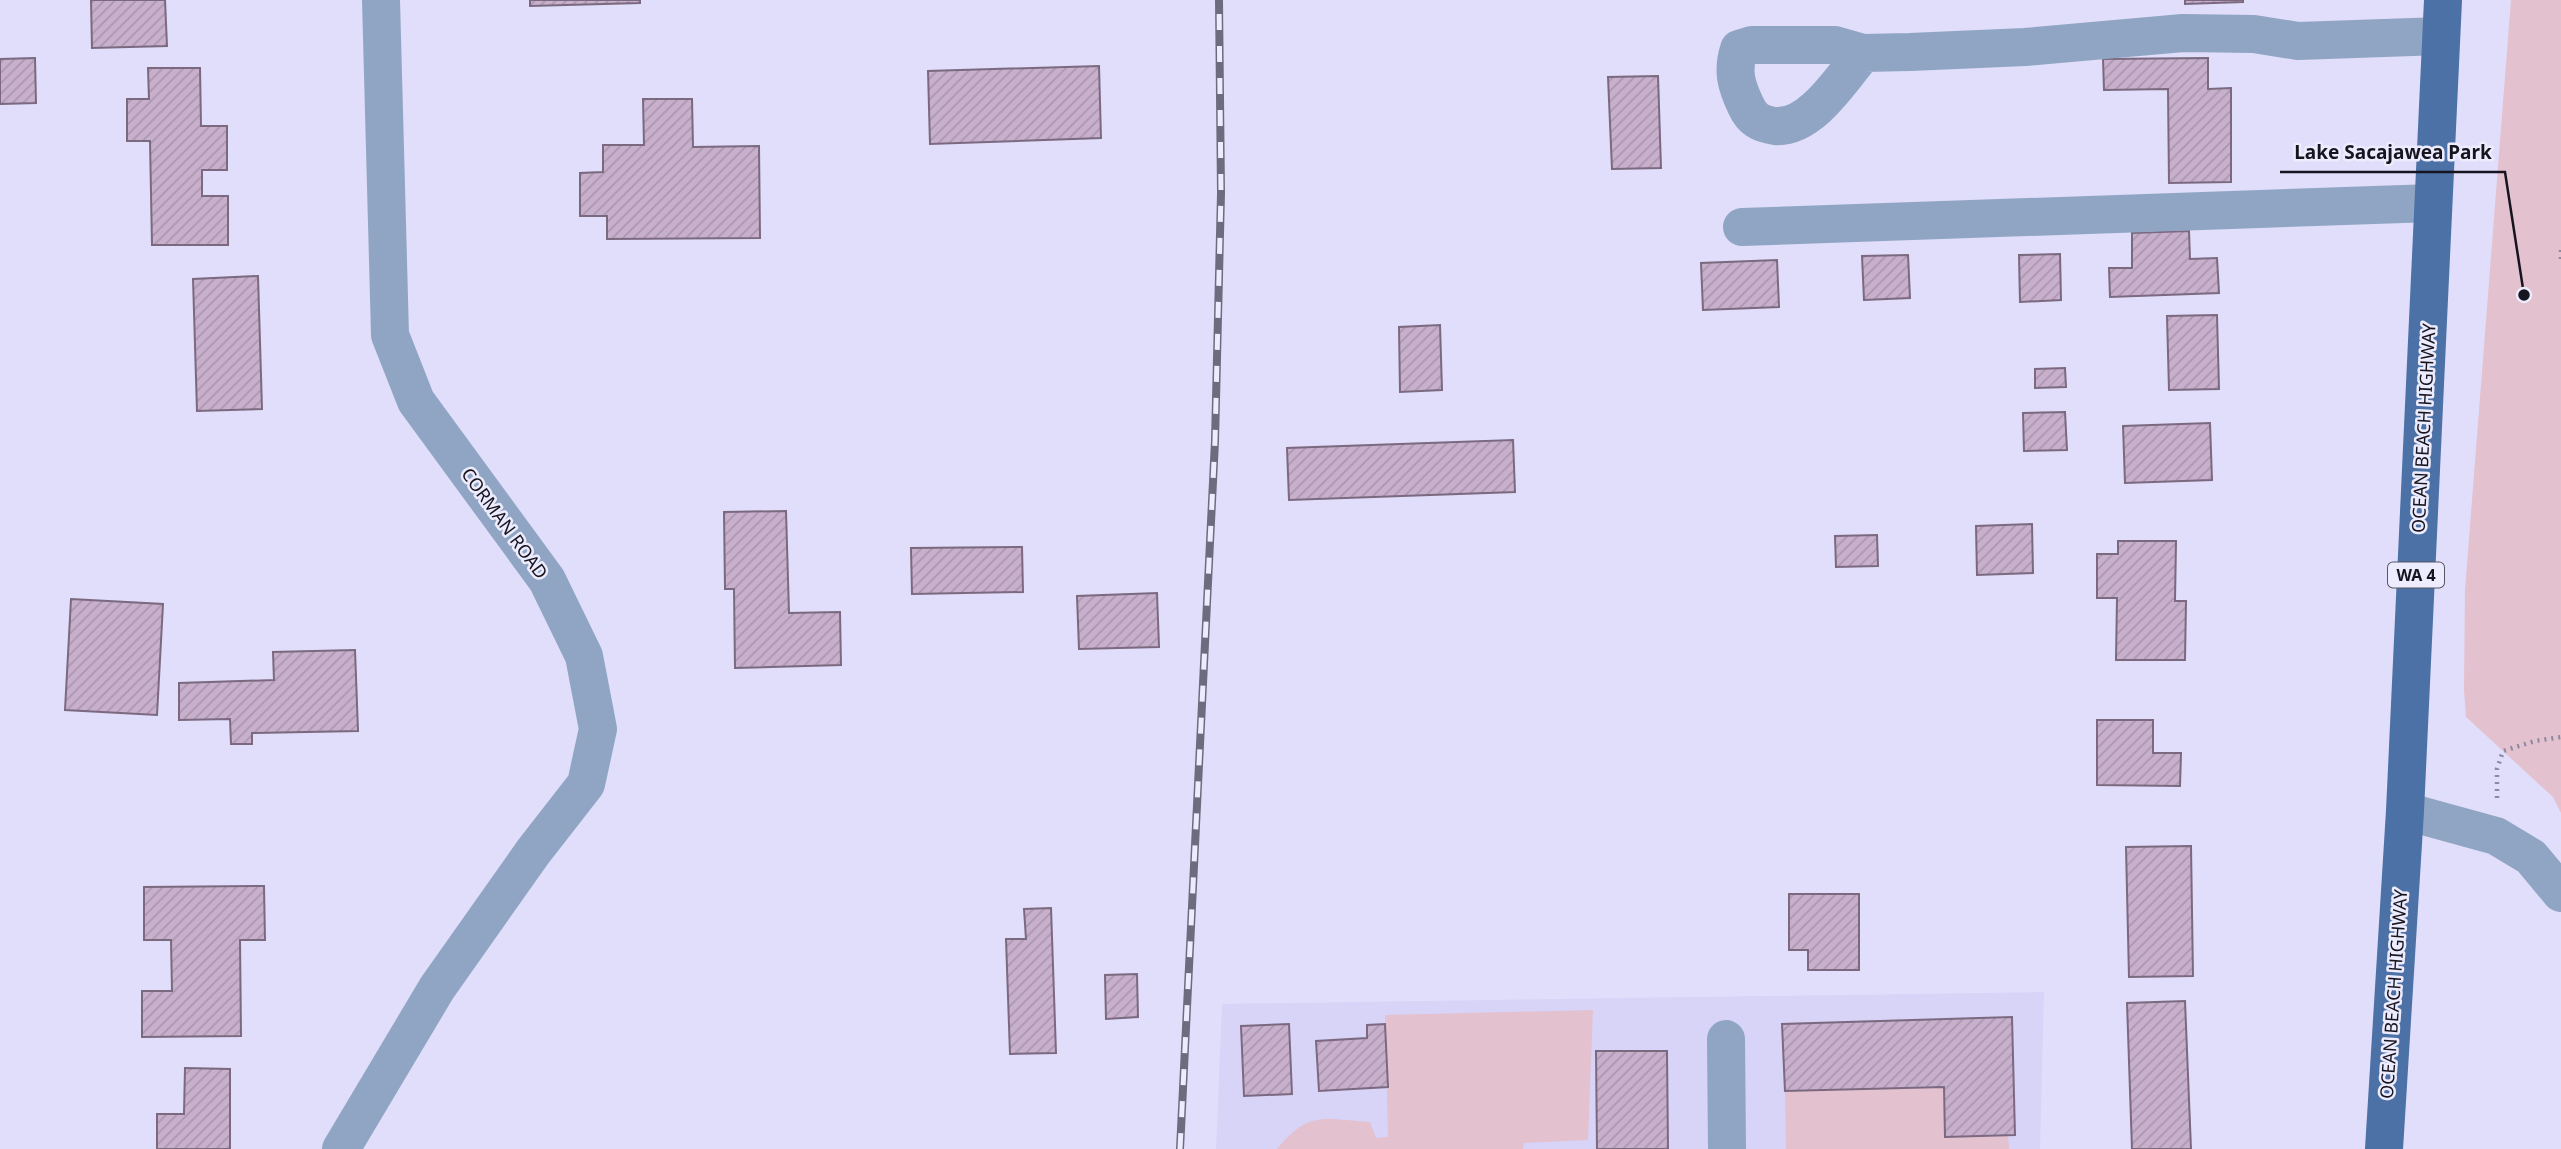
<svg xmlns="http://www.w3.org/2000/svg" width="2561" height="1149" font-family="'Noto Sans',sans-serif">
<style>
.built{fill:#d7d4f8}
.park{fill:#e4c1cf}
.building{fill:url(#building-hatch);stroke:#7b697f;stroke-width:2}
.lines{fill:none;stroke-linecap:round;stroke-linejoin:round}
.path{stroke:#8c8a9f;stroke-width:4.5;stroke-dasharray:2 5;stroke-linecap:butt}
.minor{stroke:#90a5c3;stroke-width:38}
.major{stroke:#4c71a6;stroke-width:38}
.rail-casing{stroke:#6d6b7d;stroke-width:8}
.rail{stroke:#edecfe;stroke-width:5;stroke-dasharray:16;stroke-linecap:butt}
.labels{text-anchor:middle;dominant-baseline:central;stroke-width:5;stroke-linejoin:round;paint-order:stroke}
.shield{fill:#edecfe;stroke:#565662;stroke-width:2}
.shield-label{font-size:16px;font-weight:bold;fill:#16151f}
.street-label{font-size:18px;fill:#16151f;stroke:#edecfe}
.leader{fill:none;stroke:#16151f;stroke-width:2.5}
.callout-dot{fill:#16151f;stroke:#edecfe;stroke-width:2.5}
.callout-label{font-size:19px;text-anchor:middle;font-weight:bold;fill:#16151f;stroke:#edecfe;stroke-width:5;stroke-linejoin:round;paint-order:stroke}
</style>
<defs>
<pattern id="building-hatch" width="6" height="6" patternUnits="userSpaceOnUse" patternTransform="scale(1.75)"><rect width="6" height="6" fill="#c8b0cd"/><path d="M-1 1l2-2M0 6l6-6M5 7l2-2" fill="none" stroke="#ab96b0"/></pattern>
</defs>
<rect width="100%" height="100%" fill="#e0defa"/>
<!-- built -->
<polygon class="built" points="2044,992 2040,1149 1216,1149 1222,1004"/>
<!-- park -->
<g class="park">
<polygon points="2511,0 2561,0 2561,813 2553,797 2466,717 2464,690 2465,590"/>
<path d="M1593,1010L1588,1140L1524,1143L1523,1149H1277C1309,1110 1323,1119 1370,1122L1376,1138L1388,1137L1385,1015Z"/>
<polygon points="1944,1087 1945,1137 2008,1135 2009,1149 1786,1149 1785,1091"/>
</g>
<!-- building -->
<g class="building">
<polygon points="91,0 165,0 167,46 92,48"/>
<polygon points="530,0 640,0 640,3 530,6"/>
<polygon points="2185,0 2243,0 2243,2 2185,4"/>
<polygon points="35,58 36,103 0,104 0,59"/>
<polygon points="2208,58 2208,89 2231,88 2231,182 2169,183 2168,89 2104,90 2103,59"/>
<polygon points="1099,66 1101,138 930,144 928,71"/>
<polygon points="148,68 200,68 201,126 227,126 227,170 202,170 202,196 228,196 228,245 152,245 150,141 127,141 127,99 149,99"/>
<polygon points="1658,76 1661,168 1612,169 1608,77"/>
<polygon points="643,99 692,99 693,147 759,146 760,238 607,239 607,216 580,216 580,173 603,172 603,145 644,145"/>
<polygon points="2189,231 2190,259 2217,258 2219,293 2110,297 2109,268 2132,268 2132,233"/>
<polygon points="2060,254 2061,300 2020,302 2019,255"/>
<polygon points="1908,255 1910,298 1864,300 1862,256"/>
<polygon points="1777,260 1779,307 1703,310 1701,263"/>
<polygon points="258,276 262,409 197,411 193,279"/>
<polygon points="2217,315 2219,389 2169,390 2167,316"/>
<polygon points="1440,325 1442,390 1400,392 1399,327"/>
<polygon points="2065,368 2066,387 2035,388 2035,369"/>
<polygon points="2065,412 2067,450 2024,451 2023,413"/>
<polygon points="2210,423 2212,480 2125,483 2123,426"/>
<polygon points="1513,440 1515,492 1289,500 1287,448"/>
<polygon points="786,511 789,613 840,612 841,665 735,668 734,589 725,589 724,512"/>
<polygon points="2032,524 2033,573 1977,575 1976,526"/>
<polygon points="1877,535 1878,566 1836,567 1835,536"/>
<polygon points="2118,541 2176,541 2175,601 2186,601 2185,660 2116,660 2117,598 2097,598 2097,554 2118,554"/>
<polygon points="1022,547 1023,592 912,594 911,548"/>
<polygon points="1157,593 1159,647 1079,649 1077,596"/>
<polygon points="71,599 163,604 157,715 65,710"/>
<polygon points="355,650 358,731 252,733 252,744 231,744 230,719 179,720 179,683 274,680 273,652"/>
<polygon points="2097,720 2153,720 2153,753 2181,753 2180,786 2097,785"/>
<polygon points="2191,846 2193,976 2129,977 2126,847"/>
<polygon points="264,886 265,940 240,940 241,1036 142,1037 142,991 172,991 171,940 144,940 144,887"/>
<polygon points="1789,894 1859,894 1859,970 1808,970 1808,950 1789,950"/>
<polygon points="1051,908 1056,1053 1010,1054 1006,939 1026,939 1024,909"/>
<polygon points="1137,974 1138,1017 1106,1019 1105,975"/>
<polygon points="2185,1001 2191,1149 2132,1149 2127,1003"/>
<polygon points="2012,1017 2015,1135 1945,1137 1944,1087 1785,1091 1782,1024"/>
<polygon points="1289,1024 1292,1094 1244,1096 1241,1026"/>
<polygon points="1385,1024 1388,1087 1319,1091 1316,1041 1367,1038 1367,1025"/>
<polygon points="1596,1051 1667,1051 1668,1149 1597,1149"/>
<polygon points="185,1068 230,1069 230,1149 157,1149 157,1114 184,1114"/>
</g>
<g class="lines">
<!-- path -->
<g class="path">
<polyline points="2561,250 2561,264"/>
<polyline points="2497,798 2497,769 2503,751 2535,741 2561,737"/>
</g>
<!-- minor -->
<g class="minor">
<path d="M1863,53C1842,78 1811,129 1775,126C1760,124 1752,119 1746,106C1736,85 1732,71 1739,49L1752,45H1835L1863,53L1910,52L2025,47L2183,33L2254,34L2298,41L2441,36"/>
<polyline points="1742,227 2433,203"/>
<polyline points="2405,811 2496,836 2531,857 2561,893"/>
<polyline points="1726,1039 1727,1149"/>
<polyline points="341,1149 437,988 533,852 586,784 598,729 584,656 547,580 416,401 390,335 381,0"/>
</g>
<!-- major -->
<polyline class="major" points="2384,1149 2405,811 2443,0"/>
<!-- rail casing -->
<g class="rail-casing">
<polyline id="rail" points="1180,1149 1215,441 1221,193 1219,0"/>
</g>
<!-- rail -->
<use href="#rail" class="rail"/>
</g>
<g class="labels">
<!-- shield labels -->
<rect class="shield" x="2388" y="562.5" width="56" height="25" rx="5"/>
<g class="shield-label">
<text x="2416" y="575">WA 4</text>
</g>
<!-- street labels -->
<g class="street-label">
<text transform="translate(2423 428) rotate(-87)">OCEAN BEACH HIGHWAY</text>
<text transform="translate(505 523) rotate(54)">CORMAN ROAD</text>
<text transform="translate(2393 994) rotate(-86)">OCEAN BEACH HIGHWAY</text>
</g>
</g>
<!-- callouts -->
<path class="leader" d="M2524 295L2505 172H2280"/>
<circle class="callout-dot" cx="2524" cy="295" r="7"/>
<g class="callout-label">
<text x="2393" y="159">Lake Sacajawea Park</text>
</g>
</svg>
